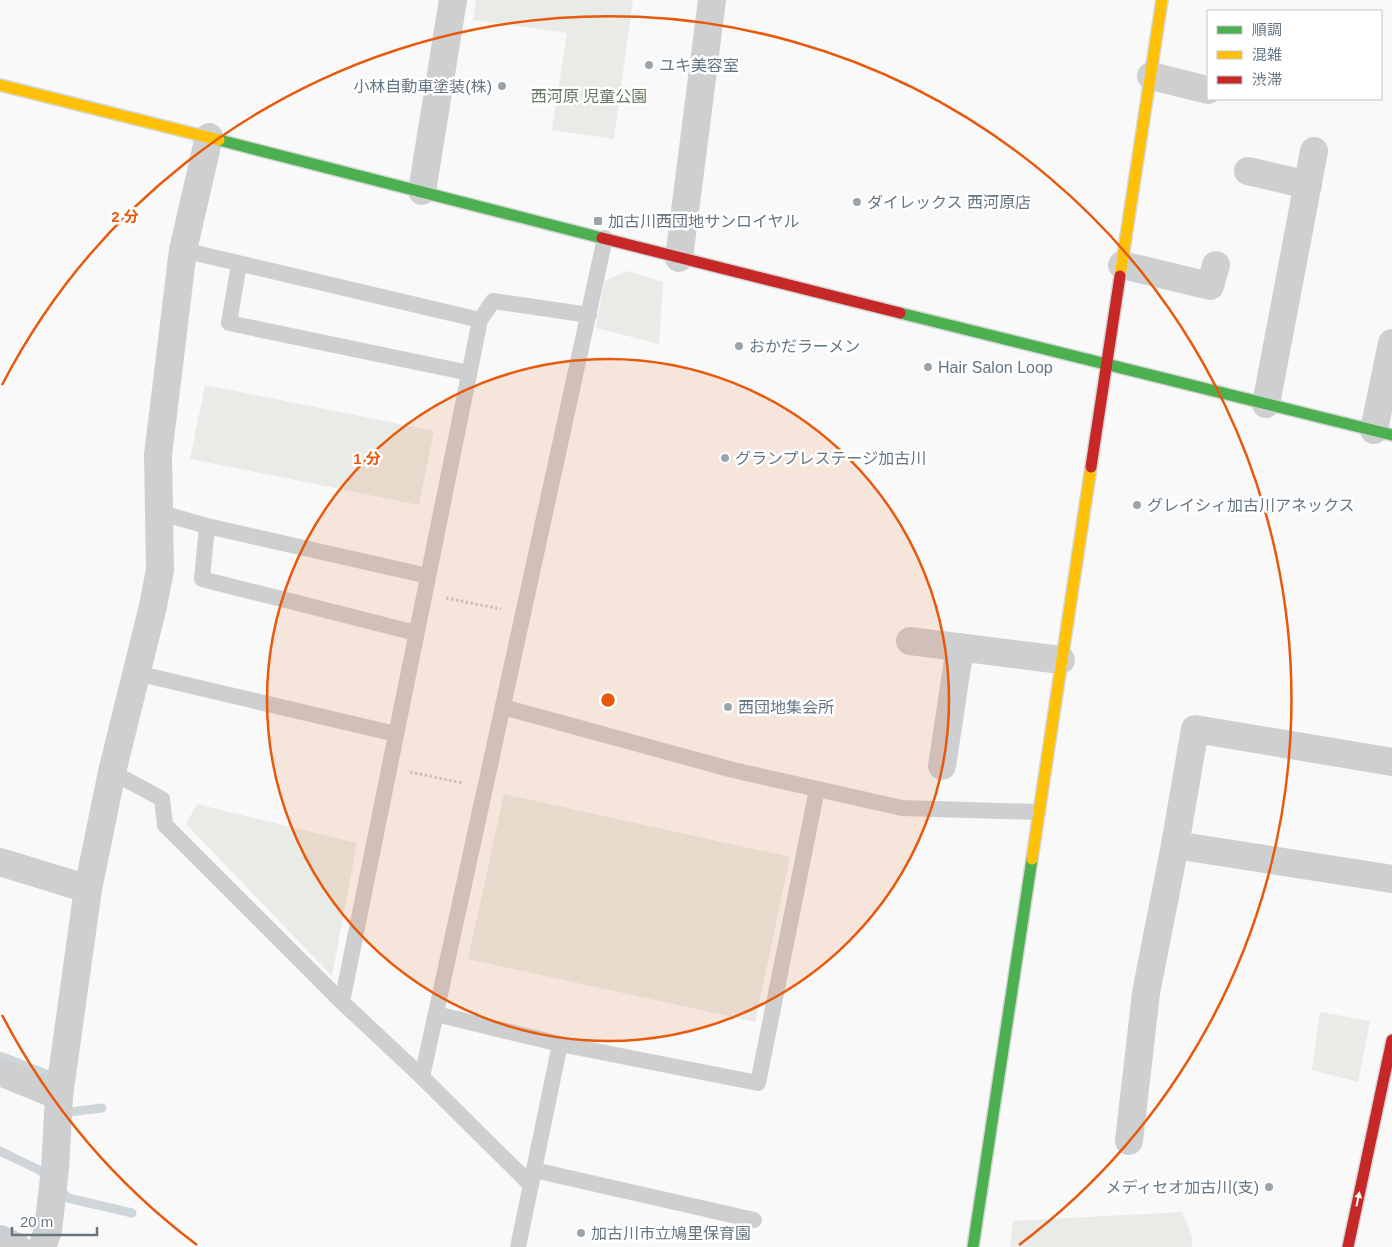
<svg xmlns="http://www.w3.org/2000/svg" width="1392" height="1247" font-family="Helvetica,'Noto Sans JP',sans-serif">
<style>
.green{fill:#e8ebe6}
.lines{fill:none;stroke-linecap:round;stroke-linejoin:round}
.stream{stroke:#ced6d9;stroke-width:9}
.fast-casing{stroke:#d5d6d7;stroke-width:14}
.slow-casing{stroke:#d5d6d7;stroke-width:14}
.jam-casing{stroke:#d5d6d7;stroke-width:14}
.path{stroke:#cbcccd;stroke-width:3;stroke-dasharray:2.5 2.5;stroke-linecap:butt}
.lane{stroke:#cecfd0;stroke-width:16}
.street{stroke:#cecfd0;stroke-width:28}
.fast{stroke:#4caf50;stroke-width:11}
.slow{stroke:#ffc107;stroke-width:11}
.jam{stroke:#c62828;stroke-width:11}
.oneway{fill:#f6fbf6}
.ring{fill:none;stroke:#e8590c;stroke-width:2.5}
.poi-dot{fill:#99a4ac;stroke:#fff;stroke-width:2}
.labels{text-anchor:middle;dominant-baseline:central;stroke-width:5;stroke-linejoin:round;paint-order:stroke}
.poi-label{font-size:16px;fill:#657683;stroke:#fff;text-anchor:start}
.park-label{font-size:16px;fill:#687a64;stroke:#fff}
.centre{fill:#e8590c;stroke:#fff;stroke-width:2.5}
.ring-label{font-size:15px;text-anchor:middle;font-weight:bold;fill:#e8590c;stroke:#fff;stroke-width:5;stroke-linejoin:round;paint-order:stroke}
</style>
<rect width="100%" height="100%" fill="#f9f9f9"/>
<!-- green -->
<g class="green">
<polygon points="476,0 633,0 614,139 552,130 567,33 473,20"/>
<polygon points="627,271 663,282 659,344 596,328 604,281"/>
<polygon points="205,385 434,431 419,505 190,459"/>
<polygon points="504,794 790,857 755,1022 468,959"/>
<polygon points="197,804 357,843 332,976 186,824"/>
<polygon points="1320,1012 1370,1021 1358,1082 1312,1070"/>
<polygon points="1182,1212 1192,1236 1192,1247 1010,1247 1013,1221"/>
</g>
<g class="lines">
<!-- stream -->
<g class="stream">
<polyline points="0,1056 51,1076"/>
<polyline points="70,1112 102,1108"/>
<polyline points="0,1151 41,1171 49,1179"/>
<polyline points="58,1188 68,1198 132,1213"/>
</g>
<!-- fast casing -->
<g class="fast-casing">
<g id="fast">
<polyline points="219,140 602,238"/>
<polyline points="900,313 1392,435"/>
<polyline points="973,1247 1032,859"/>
</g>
</g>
<!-- slow casing -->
<g class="slow-casing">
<g id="slow">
<polyline points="0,85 219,140"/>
<polyline points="1120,276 1162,0"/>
<polyline points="1032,859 1091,467"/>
</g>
</g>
<!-- jam casing -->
<g class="jam-casing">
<g id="jam">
<polyline points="602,238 900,313"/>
<polyline points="1091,467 1120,276"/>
<polyline points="1348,1247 1392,1040"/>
</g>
</g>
<!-- path -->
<g class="path">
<polyline points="446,598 501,609"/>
<polyline points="410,772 463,783"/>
</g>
<!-- lane -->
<g class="lane">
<polyline points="183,250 480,320"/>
<polyline points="239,264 229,323 469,373"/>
<polyline points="158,512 207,526 428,576"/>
<polyline points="207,526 202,579 416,633"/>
<polyline points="136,673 396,734"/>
<polyline points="503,707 733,770 902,808 1038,812"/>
<polyline points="112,772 162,799 165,825 342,1002 422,1077 531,1185"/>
<polyline points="342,1002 480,320 493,301 589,315"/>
<polyline points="436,1014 560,1044 758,1083 817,789"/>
<polyline points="422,1077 605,238"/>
<polyline points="534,1170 754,1220"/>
<polyline points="518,1247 560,1044"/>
</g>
<!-- street -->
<g class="street">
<polyline points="1151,76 1208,90"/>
<polyline points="1248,171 1308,185"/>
<polyline points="422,191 453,0"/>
<polyline points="679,258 712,0"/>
<polyline points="1122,265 1210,286 1216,265"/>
<polyline points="1266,404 1314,151"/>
<polyline points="1374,430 1392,343"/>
<polyline points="910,641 1061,660"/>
<polyline points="942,766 960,647"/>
<polyline points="1175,845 1392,879"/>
<polyline points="0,862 88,889"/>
<polyline points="0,1072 59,1096"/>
<polyline points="1129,1141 1146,993 1175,845 1195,729 1392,762"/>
<polyline points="0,1239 17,1247"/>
<polyline points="42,1247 48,1231 55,1169 59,1096 88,889 112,772 153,606 160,570 158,455 183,250 209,137"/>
</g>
<!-- fast -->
<use href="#fast" class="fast"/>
<!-- slow -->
<use href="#slow" class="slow"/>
<!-- jam -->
<use href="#jam" class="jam"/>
</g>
<!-- one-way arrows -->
<defs><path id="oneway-solid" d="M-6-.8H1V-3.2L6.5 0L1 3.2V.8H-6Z" transform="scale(1.25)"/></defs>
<use class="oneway" href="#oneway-solid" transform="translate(1358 1199) rotate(-78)"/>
<!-- distance rings -->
<circle cx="608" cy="700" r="341" fill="#e8590c" fill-opacity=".12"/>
<g class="ring">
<circle cx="608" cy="700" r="341"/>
<path d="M197 1245A683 683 0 0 1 2 1015M2 385A683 683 0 1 1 1019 1245"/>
</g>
<!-- markers -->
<g class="poi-dot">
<circle cx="649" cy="65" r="5"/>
<circle cx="502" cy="86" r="5"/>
<circle cx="857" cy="202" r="5"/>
<rect x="593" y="216" width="10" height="10" rx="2.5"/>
<circle cx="739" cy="346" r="5"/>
<circle cx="928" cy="367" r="5"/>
<circle cx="725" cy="458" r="5"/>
<circle cx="1137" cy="505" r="5"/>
<circle cx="728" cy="707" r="5"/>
<circle cx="1269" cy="1187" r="5"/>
<circle cx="581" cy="1233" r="5"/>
</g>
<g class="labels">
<!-- poi labels -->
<g class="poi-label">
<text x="659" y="65">ユキ美容室</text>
<text x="492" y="86" text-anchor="end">小林自動車塗装(株)</text>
<text x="867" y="202">ダイレックス 西河原店</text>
<text x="608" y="221">加古川西団地サンロイヤル</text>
<text x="749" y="346">おかだラーメン</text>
<text x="938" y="367">Hair Salon Loop</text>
<text x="735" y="458">グランプレステージ加古川</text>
<text x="1147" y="505">グレイシィ加古川アネックス</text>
<text x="738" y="707">西団地集会所</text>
<text x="1259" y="1187" text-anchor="end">メディセオ加古川(支)</text>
<text x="591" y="1233">加古川市立鳩里保育園</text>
</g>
<!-- park labels -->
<g class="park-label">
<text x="589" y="96">西河原 児童公園</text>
</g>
</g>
<circle cx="608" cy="700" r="8" class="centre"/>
<g class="ring-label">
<text x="125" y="222">2 分</text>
<text x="367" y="464">1 分</text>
</g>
<!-- legend -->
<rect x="1207" y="10" width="175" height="90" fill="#ffffff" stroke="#c1c8cd"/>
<rect x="1217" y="26" width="25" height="8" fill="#4caf50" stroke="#c1c8cd"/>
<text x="1252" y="35" font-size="15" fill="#657683">順調</text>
<rect x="1217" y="51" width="25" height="8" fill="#ffc107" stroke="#c1c8cd"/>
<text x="1252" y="60" font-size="15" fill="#657683">混雑</text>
<rect x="1217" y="76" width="25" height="8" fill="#c62828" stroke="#c1c8cd"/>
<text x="1252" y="85" font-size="15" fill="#657683">渋滞</text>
<!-- scale -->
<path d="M12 1227v8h85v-8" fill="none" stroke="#657683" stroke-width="2.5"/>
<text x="20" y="1227" font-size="15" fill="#657683" stroke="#ffffff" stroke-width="4" paint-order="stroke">20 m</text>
</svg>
